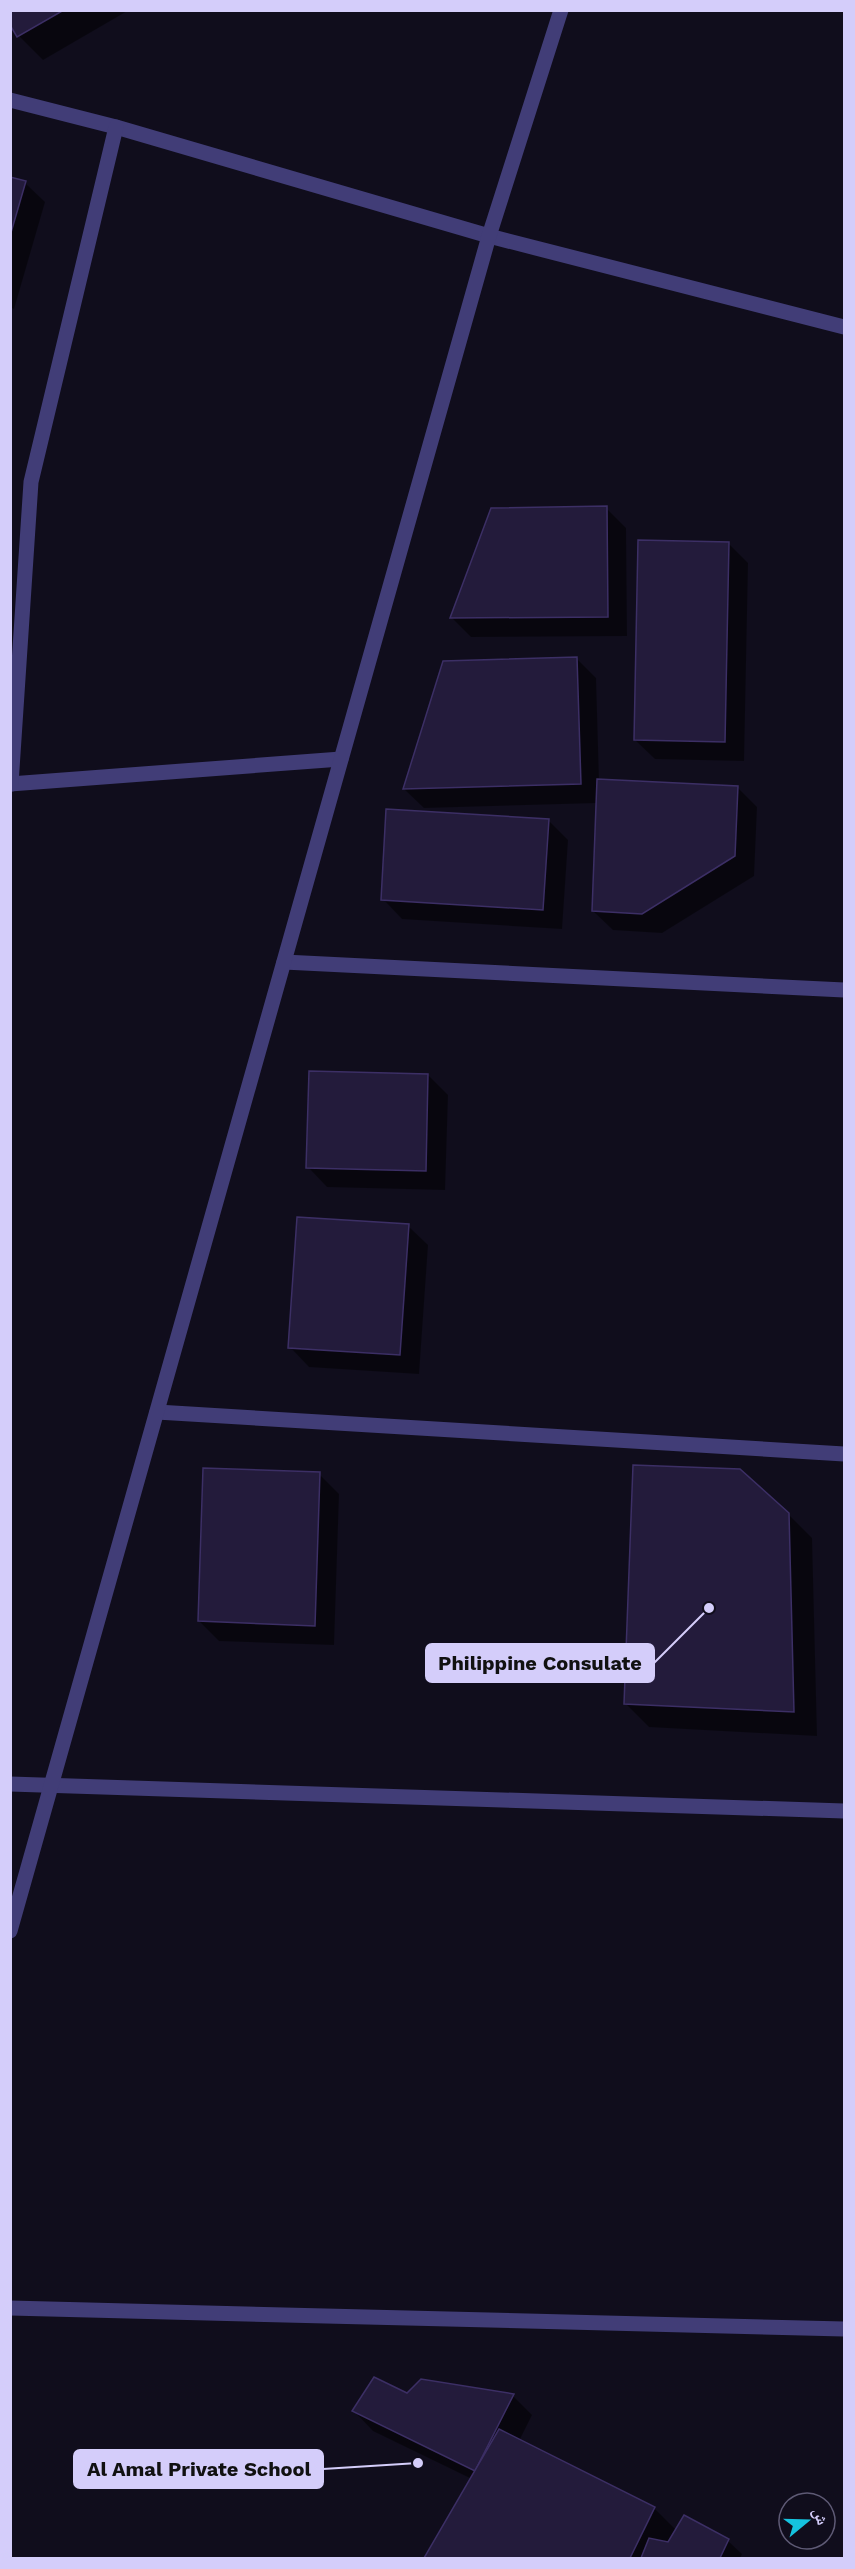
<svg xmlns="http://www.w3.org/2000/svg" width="855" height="2569" font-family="'Work Sans','Noto Naskh Arabic',sans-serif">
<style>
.shadow{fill:#0007}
.building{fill:#231b3b;stroke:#3c2f65;stroke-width:1.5}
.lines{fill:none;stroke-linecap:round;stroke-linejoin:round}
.street{stroke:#413d77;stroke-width:15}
.leader{fill:none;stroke:#d4cdfa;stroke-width:2}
.callout-dot{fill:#d4cdfa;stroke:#100d1c;stroke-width:2}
.callout{fill:#d4cdfa;stroke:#d4cdfa;stroke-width:2}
.callout-label{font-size:20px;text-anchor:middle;font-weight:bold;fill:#111}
</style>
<rect width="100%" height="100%" fill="#100d1c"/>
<!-- shadow -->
<g class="shadow">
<polygon points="10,10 129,10 43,60 19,36 10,22"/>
<polygon points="10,178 25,183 45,202 14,309 10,307"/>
<polygon points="606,508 626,528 627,636 471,637 452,618 492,509"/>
<polygon points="728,543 748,563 744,761 655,759 635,740"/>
<polygon points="576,658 596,678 599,781 738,788 757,807 754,876 662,933 613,930 593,911 598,803 424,808 404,789"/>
<polygon points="548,820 568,840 562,929 402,919 383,899"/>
<polygon points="428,1075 448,1095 445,1190 327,1187 308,1167"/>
<polygon points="408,1226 428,1245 419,1374 309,1367 290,1347"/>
<polygon points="319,1474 339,1494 334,1645 219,1641 199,1621"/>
<polygon points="788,1514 812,1538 817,1736 649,1727 625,1703"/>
<polygon points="408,2395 513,2396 532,2415 519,2441 654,2508 676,2530 728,2541 742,2554 740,2558 631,2558 652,2515 649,2515 628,2558 426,2558 472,2479 373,2431 354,2411"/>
</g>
<!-- building -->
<g class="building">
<polygon points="10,10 64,10 17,37 10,25"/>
<polygon points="10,177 26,181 10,236"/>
<polygon points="607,506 608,617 450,618 491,508"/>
<polygon points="638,540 729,542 725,742 634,740"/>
<polygon points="577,657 581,784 403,789 443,661"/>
<polygon points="597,779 738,786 735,856 642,914 592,911"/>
<polygon points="386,809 549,819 543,910 381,900"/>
<polygon points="309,1071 428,1074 426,1171 306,1168"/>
<polygon points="297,1217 409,1224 400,1355 288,1348"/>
<polygon points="633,1465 740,1469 789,1513 794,1712 624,1704"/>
<polygon points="203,1468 320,1472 315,1626 198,1621"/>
<polygon points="374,2377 407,2393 421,2379 514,2394 475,2471 352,2411"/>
<polygon points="499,2429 655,2507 630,2558 424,2558"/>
<polygon points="684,2515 729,2539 720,2558 641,2558 649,2538 668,2542"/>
</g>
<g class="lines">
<!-- street -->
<g class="street">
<polyline points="10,100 116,127 489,236 844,327"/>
<polyline points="10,784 341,759"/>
<polyline points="11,784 31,482 116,127"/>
<polyline points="284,962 844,990"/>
<polyline points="157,1412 844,1454"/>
<polyline points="10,1784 844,1811"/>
<polyline points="10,1931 489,236 561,10"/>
<polyline points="10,2308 844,2329"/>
</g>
</g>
<!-- callouts -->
<path class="leader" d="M709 1608L654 1663M418 2463L323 2469"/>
<g class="callout-dot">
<circle cx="709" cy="1608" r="6"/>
<circle cx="418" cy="2463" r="6"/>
</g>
<g class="callout">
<rect x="426" y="1644" width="228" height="38" rx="6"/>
<rect x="74" y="2450" width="249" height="38" rx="6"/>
</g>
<g class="callout-label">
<text x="540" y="1670">Philippine Consulate</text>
<text x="199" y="2476">Al Amal Private School</text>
</g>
<!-- border -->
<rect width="855" height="2569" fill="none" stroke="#d4cdfa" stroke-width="24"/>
<!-- north arrow -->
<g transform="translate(807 2521) rotate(71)"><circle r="28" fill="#100d1c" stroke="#5e5a75" stroke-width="1.5"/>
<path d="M0-4.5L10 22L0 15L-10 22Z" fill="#15c3df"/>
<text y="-9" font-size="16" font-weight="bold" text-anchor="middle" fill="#d4cdfa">ش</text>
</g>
</svg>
